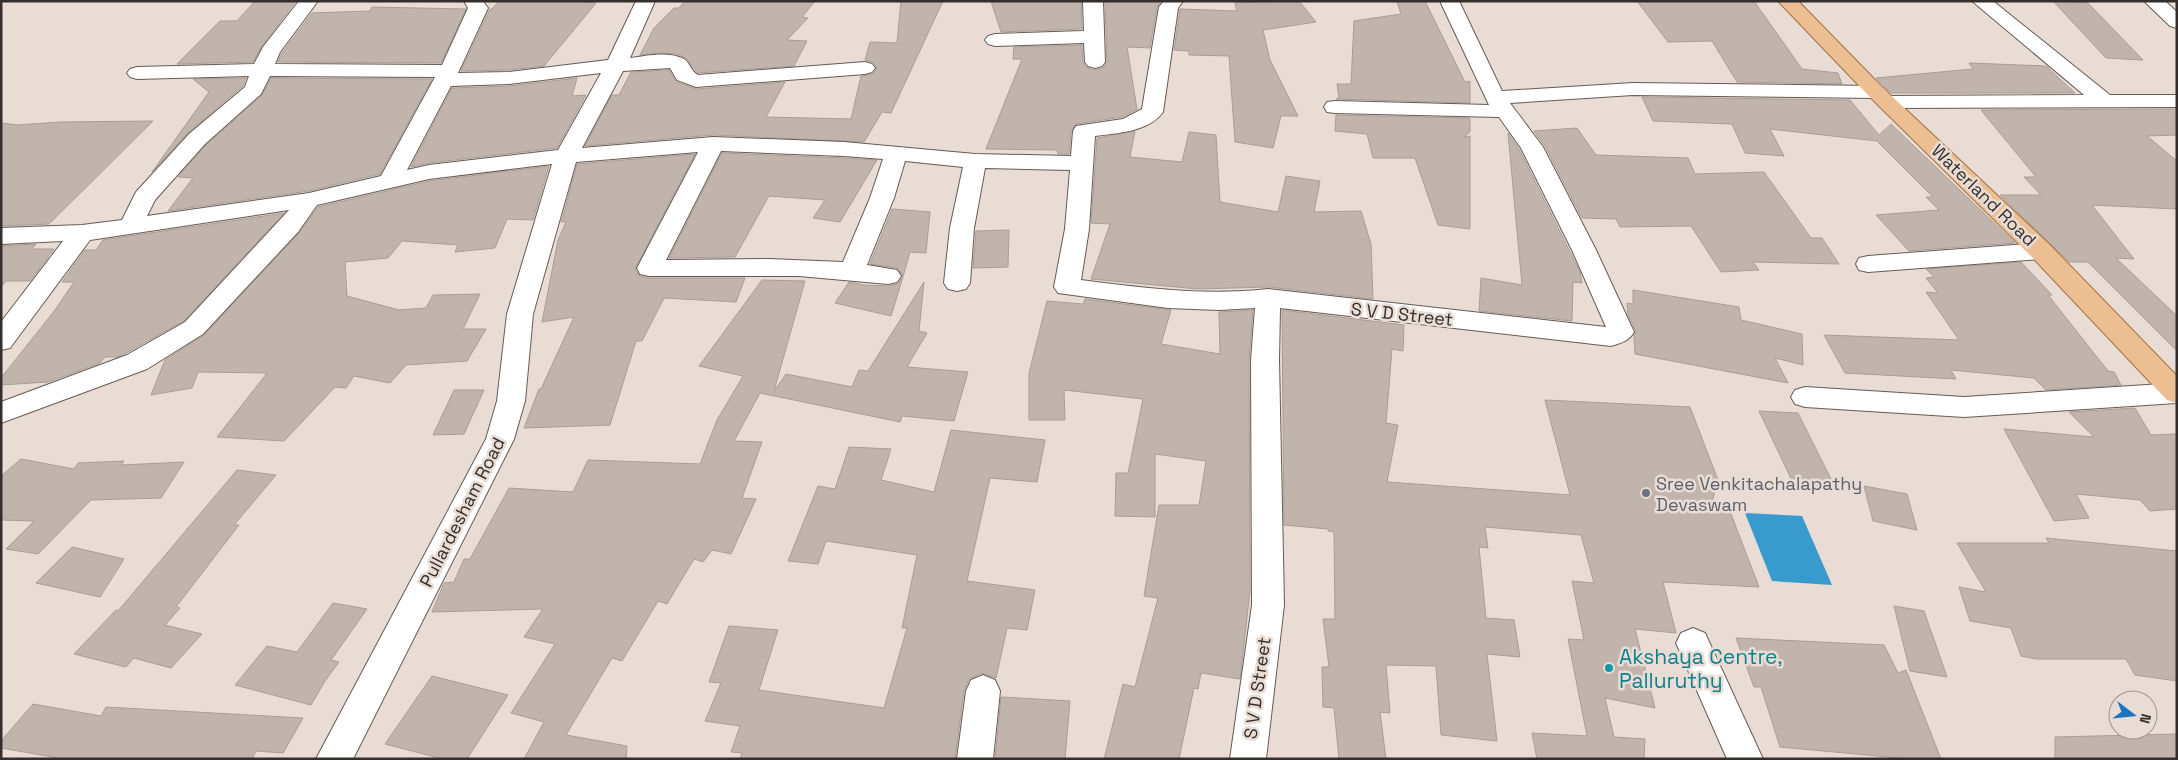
<svg xmlns="http://www.w3.org/2000/svg" width="2178" height="760" font-family="'Space Grotesk',sans-serif">
<style>
.water{fill:#399acd}
.building{fill:#c1b4ac;stroke:#a99d95}
.lines{fill:none;stroke-linecap:round;stroke-linejoin:round}
.minor-casing{stroke:#665b54;stroke-width:2}
.major-casing{stroke:#a47140;stroke-width:2}
.minor{fill:#fff;fill-rule:evenodd}
.major{fill:#ecbf93;fill-rule:evenodd}
.worship-dot{fill:#6b7280;stroke:#e9dcd4;stroke-width:2}
.culture-dot{fill:#0f9aa8;stroke:#e9dcd4;stroke-width:2}
.labels{text-anchor:middle;dominant-baseline:central;stroke-width:5;stroke-linejoin:round;paint-order:stroke}
.street-label{font-size:18px;fill:#342f2c;stroke:#e9dcd4}
.worship-label{font-size:18px;fill:#5b616d;stroke:#e9dcd4;text-anchor:start}
.near-culture-label{font-size:21px;fill:#0d838f;stroke:#e9dcd4;text-anchor:start}
</style>
<rect width="100%" height="100%" fill="#e9dcd4"/>
<!-- water -->
<polygon class="water" points="1745,513 1802,516 1832,585 1772,581"/>
<!-- building -->
<g class="building">
<polygon points="255,1 296,1 262,46 253,62 177,64 220,21 237,21"/>
<polygon points="499,1 571,1 596,3 544,66 509,70 461,71 490,9 492,9"/>
<polygon points="685,1 815,1 802,17 808,18 787,40 807,41 794,66 698,73 686,58 677,54 663,53 640,55 654,28 674,8 679,8"/>
<polygon points="901,1 943,1 891,113 882,112 864,142 713,135 585,146 612,95 619,95 631,72 669,70 676,82 696,89 785,82 766,117 851,119 861,76 873,74 877,68 873,62 865,60 870,42 897,43"/>
<polygon points="991,1 1081,1 1082,29 1001,32"/>
<polygon points="1105,1 1161,1 1157,7 1150,48 1127,47 1137,109 1122,117 1076,124 1071,131 1069,154 1058,154 1057,150 986,149 1022,59 1013,59 1014,47 1082,45 1083,62 1086,67 1094,70 1103,68 1107,62"/>
<polygon points="1299,1 1316,22 1263,30 1270,60 1298,116 1281,116 1273,148 1235,142 1229,56 1189,55 1189,51 1174,50 1180,9 1237,11 1235,3"/>
<polygon points="1397,1 1425,1 1465,82 1470,81 1470,103 1336,99 1339,98 1337,84 1351,84 1354,21 1401,14"/>
<polygon points="1637,1 1754,1 1802,69 1838,73 1842,84 1737,82 1712,41 1668,42"/>
<polygon points="2053,1 2088,3 2143,60 2106,58"/>
<polygon points="372,7 466,9 441,63 278,62 282,53 312,13 370,11"/>
<polygon points="1969,63 2046,66 2075,93 1891,93 1876,78 1973,69"/>
<polygon points="246,78 243,86 188,133 152,172 209,92 193,79"/>
<polygon points="271,78 432,79 380,174 309,191 168,211 193,178 178,177 206,145 262,95"/>
<polygon points="577,78 572,96 586,95 557,148 429,163 411,167 452,88 509,86"/>
<polygon points="1642,97 1850,100 1879,135 1891,124 2015,243 1909,251 1876,215 1939,210 1926,197 1933,197 1877,141 1770,129 1784,156 1745,153 1732,124 1653,121"/>
<polygon points="2177,109 2177,135 2147,136 2177,161 2177,209 2092,205 2134,259 2116,258 2177,316 2177,351 2088,262 2069,262 2000,195 2041,195 2024,177 2036,177 1981,110"/>
<polygon points="1336,115 1470,118 1470,132 1464,137 1470,136 1470,229 1438,225 1415,158 1373,158 1367,134 1335,131"/>
<polygon points="153,121 49,224 1,226 1,123 17,125 61,122"/>
<polygon points="1577,128 1596,155 1688,158 1695,174 1764,172 1811,238 1822,238 1839,264 1753,262 1759,270 1721,272 1691,226 1620,227 1616,219 1582,218 1545,146 1534,131"/>
<polygon points="1135,131 1130,157 1182,162 1189,132 1216,135 1220,202 1278,212 1286,176 1320,181 1314,212 1361,211 1371,244 1373,299 1268,287 1198,289 1091,279 1110,224 1091,223 1097,138"/>
<polygon points="1508,133 1519,149 1580,272 1582,283 1573,282 1572,321 1479,311 1481,278 1522,285"/>
<polygon points="722,153 844,158 877,160 840,222 813,218 825,200 769,196 735,257 669,258"/>
<polygon points="695,154 635,269 640,276 649,278 745,278 736,302 664,298 642,341 636,341 610,425 524,428 539,389 541,389 574,317 542,322 558,240 566,222 561,222 562,220 577,164"/>
<polygon points="549,166 533,220 507,219 495,248 455,252 458,245 402,241 388,258 345,262 347,296 399,310 426,308 433,295 480,294 463,329 486,329 467,361 406,365 390,383 354,376 346,388 335,387 284,441 217,437 267,373 198,372 192,388 151,395 165,360 204,335 299,233 318,207 429,181"/>
<polygon points="892,209 930,212 926,253 910,252 903,277 897,268 870,264"/>
<polygon points="284,213 184,321 126,353 117,357 105,357 100,363 48,382 1,385 1,378 55,310 74,282 62,282 85,250 96,250 103,240"/>
<polygon points="1009,230 1008,267 973,268 976,231"/>
<polygon points="36,244 32,249 54,249 30,281 6,281 1,287 1,246"/>
<polygon points="2021,262 2052,295 2048,295 2108,371 2114,372 2121,385 2046,390 2034,378 1951,370 1956,379 1845,373 1824,335 1959,340 1926,292 1938,293 1926,278 1934,277 1926,269"/>
<polygon points="903,277 891,316 835,303 849,282 864,285 888,286 897,284"/>
<polygon points="762,280 805,281 774,391 786,374 852,387 859,370 868,371 924,282 919,331 927,333 907,367 968,372 954,421 902,416 900,422 760,393 734,441 762,442 742,498 756,499 731,554 712,550 703,562 694,559 667,604 658,601 622,661 612,658 566,735 627,746 626,759 524,759 544,722 511,713 555,644 524,637 543,609 432,612 444,583 454,582 464,559 470,559 509,488 573,492 588,460 700,464 717,420 743,376 699,366"/>
<polygon points="1633,290 1739,307 1741,320 1802,334 1803,365 1775,358 1788,383 1635,354 1634,336 1636,331 1628,315 1627,303 1633,304"/>
<polygon points="1085,299 1171,310 1161,344 1220,354 1219,312 1253,310 1249,360 1250,591 1240,679 1201,673 1198,689 1194,688 1179,759 1104,759 1123,684 1135,687 1158,598 1144,596 1159,505 1199,505 1206,461 1155,454 1155,517 1115,516 1116,473 1128,473 1143,399 1064,390 1065,420 1029,420 1029,373 1047,301 1083,304"/>
<polygon points="1282,310 1404,325 1403,351 1392,349 1386,423 1398,425 1387,482 1570,495 1545,400 1690,407 1718,480 1711,506 1731,514 1759,587 1663,582 1676,633 1635,629 1655,708 1605,698 1614,737 1645,739 1644,759 1537,759 1532,733 1587,736 1568,639 1584,640 1572,581 1594,583 1581,535 1485,527 1488,548 1479,547 1486,618 1514,620 1520,657 1487,654 1497,741 1441,735 1436,666 1386,665 1390,713 1380,712 1386,759 1339,759 1334,708 1323,707 1322,667 1329,667 1323,619 1335,619 1334,532 1328,531 1328,529 1284,525"/>
<polygon points="454,390 484,390 464,434 433,435"/>
<polygon points="2135,408 2151,435 2177,434 2177,509 2150,511 2140,500 2076,494 2089,518 2054,521 2004,429 2094,437 2069,412"/>
<polygon points="1759,411 1798,413 1835,487 1794,485"/>
<polygon points="951,430 1045,440 1037,482 990,478 967,581 1035,590 1027,630 1007,628 996,678 982,673 969,679 964,691 955,759 740,759 742,753 731,752 740,726 705,721 721,683 709,682 729,626 778,630 759,690 884,708 907,628 902,628 917,555 826,541 818,564 788,561 818,486 835,489 849,447 891,449 881,480 934,492"/>
<polygon points="21,459 74,469 78,463 124,461 121,465 184,462 161,498 91,500 38,554 6,549 34,521 1,520 1,476"/>
<polygon points="237,470 276,475 234,525 239,525 176,607 180,608 165,625 202,634 171,668 134,658 126,667 74,654 116,610 118,611"/>
<polygon points="1864,486 1907,494 1917,530 1873,521"/>
<polygon points="2046,538 2177,551 2177,681 2135,675 2126,659 2036,659 2021,656 2011,628 1970,621 1959,587 1986,592 1957,543 2049,543"/>
<polygon points="72,547 124,559 100,597 36,583"/>
<polygon points="333,603 367,609 331,660 339,662 325,681 311,705 235,685 267,646 297,652"/>
<polygon points="1894,606 1924,611 1947,677 1910,671"/>
<polygon points="1736,638 1884,645 1898,673 1906,670 1941,759 1910,759 1780,747 1761,687 1754,687"/>
<polygon points="432,676 508,695 467,759 443,759 385,744"/>
<polygon points="1001,697 1070,701 1065,759 995,759"/>
<polygon points="33,704 101,716 106,707 303,718 283,753 256,751 252,759 64,759 1,748 1,741"/>
<polygon points="2177,734 2177,759 2055,759 2055,737"/>
</g>
<g class="lines">
<!-- minor casing -->
<g class="minor-casing">
<g id="minor">
<path d="M299,1H318L280,52L275,64L442,65L468,8L464,1H483L488,8L458,73L509,72L608,60L636,1H655L630,58C645,56 667,51 682,58C690,61 690,71 698,75L865,62L872,64L875,68L872,72L865,74L696,87L677,80L670,68L623,71L582,148L713,137L844,142L975,154L1071,156L1073,131L1076,126L1123,119L1142,109L1159,7L1164,1H1183L1178,8L1163,112C1149,132 1117,133 1095,136L1089,229L1081,280C1143,288 1205,296 1268,289L1606,327L1572,250L1521,148L1499,117L1335,113L1327,112L1324,107L1327,102L1335,101L1489,105L1440,1H1459L1502,91L1633,83L1876,86L1883,88L1887,92L1883,96L1876,98L1633,95L1510,103L1543,147L1596,250L1634,332C1629,341 1621,343 1611,346L1280,308L1279,360L1284,605L1266,759H1230L1252,605L1251,360L1255,308L1219,310L1168,308L1058,293L1054,287L1065,229L1070,170L985,168L974,228L970,283L966,289L957,291L948,289L944,283L950,228L963,167L905,161L894,198L867,265L897,270L901,276L897,282L888,284L799,276H649L640,274L637,268L698,152L576,162L533,314L525,401L514,439L353,759H316L486,439L497,401L507,314L552,164L429,179L317,205L298,232L203,334L147,369L1,423V402L127,355L185,322L289,210L90,240L10,348L1,350V322L63,241L1,244V228L82,225L122,220L136,192L189,134L245,87L249,76L137,79L130,77L127,73L130,69L137,67L254,64L263,47ZM601,73L558,150L429,165L407,170L451,86L509,84ZM270,76L435,77L381,176L309,193L147,216L155,200L205,144L261,94ZM721,151L844,156L883,159L870,198L843,262L769,259L666,260Z"/>
<polygon points="1083,1 1103,1 1105,62 1102,66 1095,68 1088,66 1085,62 1084,43 995,46 988,44 985,40 988,36 995,34 1084,31"/>
<polygon points="1972,1 1993,1 2110,95 2177,95 2177,107 1888,108 1880,107 1877,102 1880,97 1888,96 2084,95"/>
<polygon points="2144,1 2165,1 2177,12 2177,28 2170,26"/>
<polygon points="2041,243 2050,245 2053,251 2050,257 2041,259 1868,272 1859,270 1856,264 1859,258 1868,256"/>
<polygon points="2177,383 2177,403 1964,417 1805,407 1795,404 1791,397 1795,390 1805,387 1964,397"/>
<polygon points="1693,628 1705,633 1763,759 1727,759 1676,643 1681,633"/>
<polygon points="983,675 995,680 1000,691 993,759 957,759 966,691 971,680"/>
</g>
</g>
<!-- major casing -->
<g class="major-casing">
<polygon id="major" points="1778,1 1798,1 1883,88 2050,245 2177,376 2177,403 2167,400 2032,257 1869,96"/>
</g>
<!-- minor -->
<use href="#minor" class="minor"/>
<!-- major -->
<use href="#major" class="major"/>
</g>
<!-- markers -->
<circle class="worship-dot" cx="1646" cy="493" r="5"/>
<circle class="culture-dot" cx="1609" cy="668" r="5"/>
<g class="labels">
<!-- street labels -->
<g class="street-label">
<text transform="translate(1984 195) rotate(44)">Waterland Road</text>
<text transform="translate(1402 314) rotate(6)">S V D Street</text>
<text transform="translate(462 512) rotate(-63)">Pullardesham Road</text>
<text transform="translate(1257 688) rotate(-82)">S V D Street</text>
</g>
<!-- worship labels -->
<g class="worship-label">
<text x="1656" y="483">Sree Venkitachalapathy<tspan x="1656" dy="21">Devaswam</tspan></text>
</g>
<!-- near-culture labels -->
<g class="near-culture-label">
<text x="1619" y="656">Akshaya Centre,<tspan x="1619" dy="24">Palluruthy</tspan></text>
</g>
</g>
<!-- border -->
<rect width="2178" height="760" fill="none" stroke="#342f2c" stroke-width="5"/>
<!-- north arrow -->
<g transform="translate(2133 715) rotate(106)"><circle r="24" fill="#e9dcd4" stroke="#a19791"/>
<path d="M0-4L9 19L0 12L-9 19Z" fill="#1d75c2"/>
<text y="-8" font-size="14" font-weight="bold" text-anchor="middle" fill="#342f2c">N</text>
</g>
</svg>
